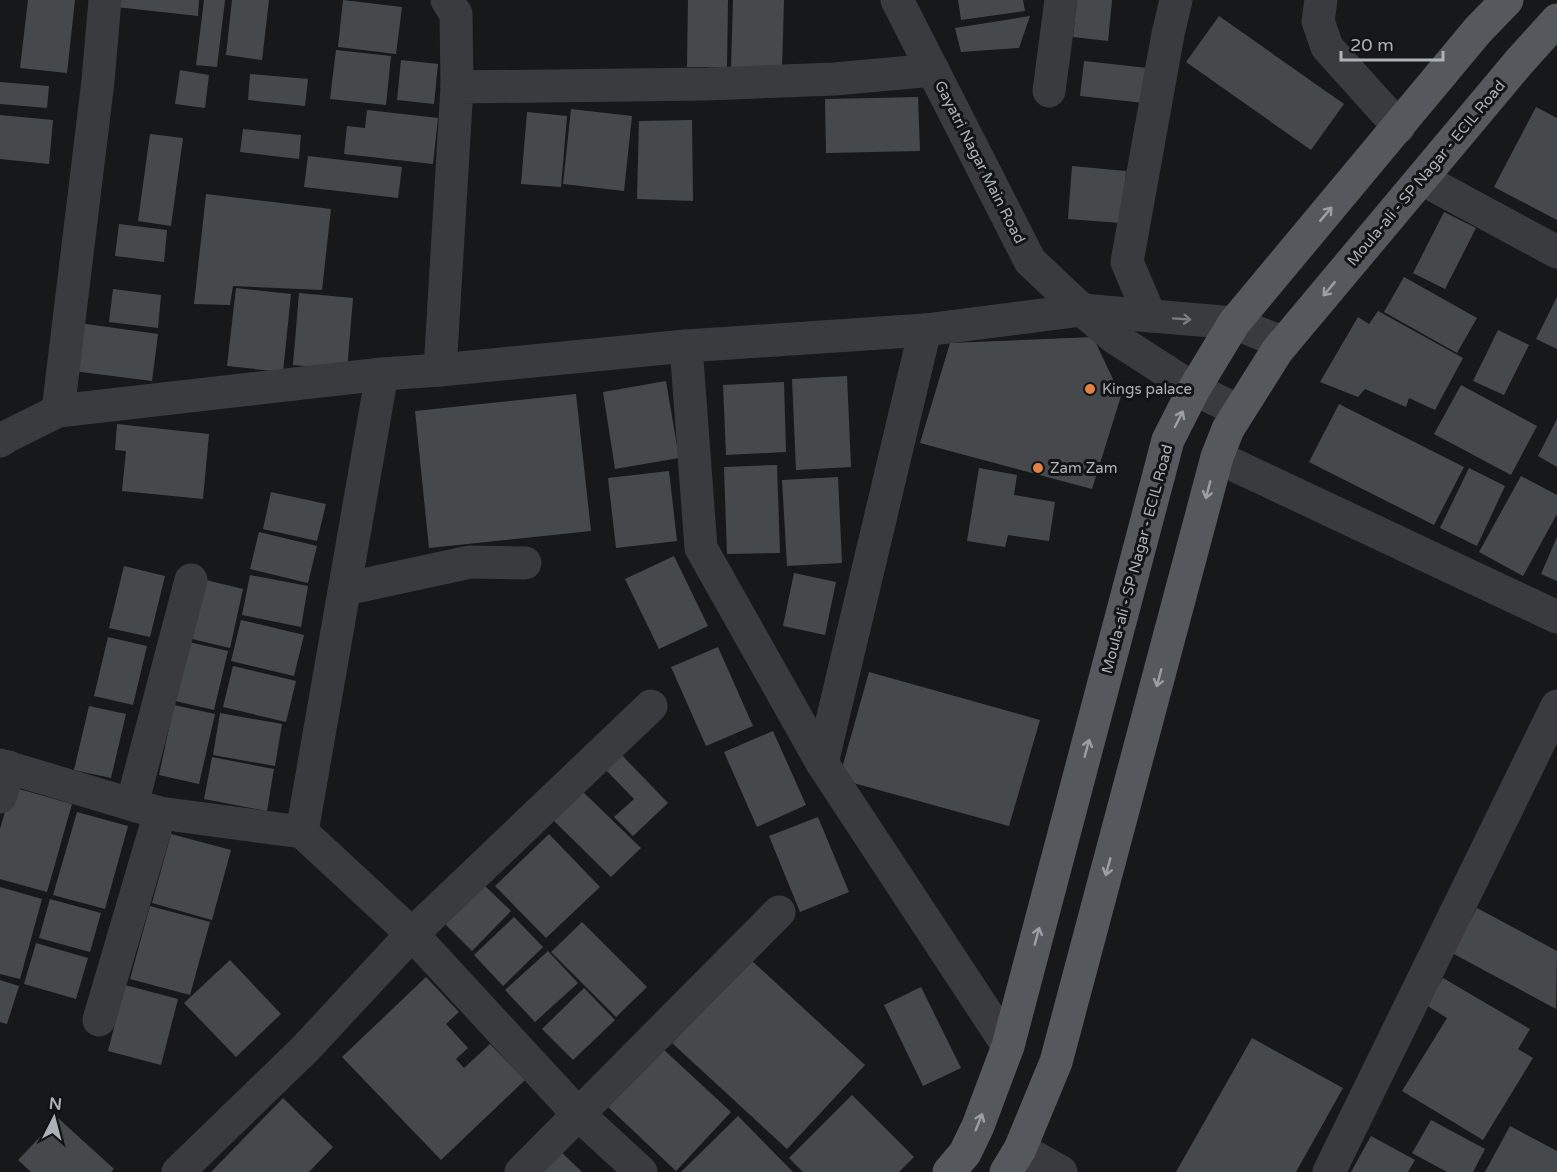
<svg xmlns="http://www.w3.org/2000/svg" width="1557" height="1172" font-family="'Varela Round',sans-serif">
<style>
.building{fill:#46494c}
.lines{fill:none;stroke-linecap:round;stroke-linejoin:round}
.minor{stroke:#393b3e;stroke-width:33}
.major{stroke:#55595d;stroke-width:33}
.oneway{stroke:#9aa1a6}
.oneway2{stroke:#787d81}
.poi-dot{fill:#e48145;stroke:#121314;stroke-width:2}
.labels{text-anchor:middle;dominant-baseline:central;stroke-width:6;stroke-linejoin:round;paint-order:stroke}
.street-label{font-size:15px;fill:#abb3b8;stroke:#121314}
.poi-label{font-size:15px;fill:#abb3b8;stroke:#121314;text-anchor:start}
</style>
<rect width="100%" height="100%" fill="#171819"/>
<!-- building -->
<g class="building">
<polygon points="28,0 75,0 67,73 20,68"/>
<polygon points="117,0 199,0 198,16 116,7"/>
<polygon points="204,0 225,0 217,67 196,65"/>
<polygon points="232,0 269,0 262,60 226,55"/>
<polygon points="343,0 402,7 396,54 338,47"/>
<polygon points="688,0 728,0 727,67 687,67"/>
<polygon points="733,0 784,0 782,69 731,68"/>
<polygon points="958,0 1023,0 1025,11 961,20"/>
<polygon points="1077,0 1112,0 1108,41 1073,37"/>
<polygon points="1030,16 1019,48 961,52 955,28"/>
<polygon points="1219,16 1344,104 1311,150 1186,62"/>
<polygon points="336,50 391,56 386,105 330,99"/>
<polygon points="401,60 438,64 434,104 397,100"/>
<polygon points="1084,61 1148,68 1144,103 1080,96"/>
<polygon points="180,70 209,75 205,108 175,104"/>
<polygon points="250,74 308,79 305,106 248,100"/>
<polygon points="0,82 49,86 47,108 0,104"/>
<polygon points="918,97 920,151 826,153 825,99"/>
<polygon points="1536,107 1557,118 1557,220 1494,187"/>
<polygon points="571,109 632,116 624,191 563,184"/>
<polygon points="367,110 438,118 433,164 344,154 347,126 365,128"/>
<polygon points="527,112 567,116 561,187 521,184"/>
<polygon points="0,115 53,120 49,164 0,159"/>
<polygon points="692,120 693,201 637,199 639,121"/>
<polygon points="243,129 301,135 299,159 240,152"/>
<polygon points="150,134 183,138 171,226 138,221"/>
<polygon points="308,156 402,167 398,198 304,187"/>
<polygon points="1072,166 1126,171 1121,223 1068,219"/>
<polygon points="206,194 331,209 322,290 233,286 230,305 194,304"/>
<polygon points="1444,212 1476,228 1445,289 1413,273"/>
<polygon points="119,224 167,230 164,262 115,256"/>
<polygon points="1404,277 1477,318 1457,353 1384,312"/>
<polygon points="236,288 291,294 283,372 227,366"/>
<polygon points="113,289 161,295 158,328 109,322"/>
<polygon points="299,293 353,298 347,370 293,365"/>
<polygon points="1557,297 1557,349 1536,339"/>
<polygon points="1378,311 1463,358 1435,410 1409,398 1406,407 1365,389 1358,397 1320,382 1358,317 1369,324"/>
<polygon points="79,323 158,334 152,381 73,371"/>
<polygon points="1498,330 1529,345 1504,395 1473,381"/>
<polygon points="1093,337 1121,396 1092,489 920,443 950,343"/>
<polygon points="847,376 851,467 796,470 792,379"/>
<polygon points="666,381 679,458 615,469 603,392"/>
<polygon points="784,382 786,452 726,455 723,385"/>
<polygon points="1461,385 1537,426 1511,475 1434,434"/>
<polygon points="576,394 591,531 429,548 415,411"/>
<polygon points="1339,404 1464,467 1434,525 1309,462"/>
<polygon points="1557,419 1557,467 1538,456"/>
<polygon points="117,424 209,434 203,499 122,491 126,451 115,450"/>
<polygon points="777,465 780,553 727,554 724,467"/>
<polygon points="979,468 1017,475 1014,495 1055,502 1049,541 1008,535 1005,547 967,541"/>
<polygon points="1469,468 1505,486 1477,546 1440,528"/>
<polygon points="669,471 677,541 616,548 608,478"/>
<polygon points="1521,476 1557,495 1557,514 1523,576 1479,552"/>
<polygon points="838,477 842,563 787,566 782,480"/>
<polygon points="271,492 326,504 317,541 263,529"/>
<polygon points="259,532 317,546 308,583 250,569"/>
<polygon points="1557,537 1557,581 1541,574"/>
<polygon points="674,556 708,626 659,649 625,579"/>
<polygon points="124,566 165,576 150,637 109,628"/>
<polygon points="794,573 836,582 825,635 783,626"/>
<polygon points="250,575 308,586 301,627 242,615"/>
<polygon points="206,580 243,589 230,648 192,639"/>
<polygon points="241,620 304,635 294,676 231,661"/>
<polygon points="108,637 147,646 133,705 94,696"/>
<polygon points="189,642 228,651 214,710 175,701"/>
<polygon points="718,647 753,726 706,746 671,667"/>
<polygon points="233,666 296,681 286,722 223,707"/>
<polygon points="869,672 1040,720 1009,826 839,779"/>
<polygon points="174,705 215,714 199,784 159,775"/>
<polygon points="89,706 126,714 111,778 74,770"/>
<polygon points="220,713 282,724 275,766 213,755"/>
<polygon points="773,731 806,805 757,827 724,752"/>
<polygon points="616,749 668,803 633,836 614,817 634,799 601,765"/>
<polygon points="212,757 274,769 267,811 204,799"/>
<polygon points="12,787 72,804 47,892 0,879 0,829"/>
<polygon points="580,789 641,848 611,877 551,818"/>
<polygon points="77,812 128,826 105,909 53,895"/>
<polygon points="818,817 849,892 800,912 769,836"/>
<polygon points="171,834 231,850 212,920 152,903"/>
<polygon points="549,834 600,887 546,938 495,886"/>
<polygon points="483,884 511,911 472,951 444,923"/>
<polygon points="0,887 42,899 20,979 0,974"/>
<polygon points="50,899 101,913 90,952 39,938"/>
<polygon points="150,906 210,922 190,995 130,979"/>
<polygon points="1477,908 1557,951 1556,1009 1452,953"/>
<polygon points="514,917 543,947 503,986 474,955"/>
<polygon points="582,922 647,987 616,1017 551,952"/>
<polygon points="36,943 88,958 76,999 24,984"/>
<polygon points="548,951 578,983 535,1022 505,990"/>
<polygon points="750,959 865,1065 787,1149 672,1043"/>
<polygon points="230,960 281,1014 236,1057 184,1003"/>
<polygon points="426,977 459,1012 446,1024 468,1048 456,1059 464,1068 490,1044 525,1080 441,1160 342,1057"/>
<polygon points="1443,978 1530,1029 1518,1049 1533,1058 1483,1140 1402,1091 1447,1018 1426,1005"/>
<polygon points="0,980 19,986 7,1024 0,1022"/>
<polygon points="125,985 178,999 161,1065 108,1051"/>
<polygon points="921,987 961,1068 923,1086 884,1005"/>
<polygon points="584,988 615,1020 573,1060 542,1029"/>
<polygon points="1252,1038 1343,1088 1296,1172 1176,1172"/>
<polygon points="662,1048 731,1112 676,1171 607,1106"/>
<polygon points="852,1095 914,1157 899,1172 803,1172 789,1158"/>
<polygon points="283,1098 333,1147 309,1172 211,1172"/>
<polygon points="738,1116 793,1172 681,1172"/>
<polygon points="58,1118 114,1169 111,1172 31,1172 18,1160"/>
<polygon points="1431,1120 1485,1149 1473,1172 1447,1172 1412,1153"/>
<polygon points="1510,1126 1557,1151 1557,1172 1485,1172"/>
<polygon points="1371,1136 1415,1160 1408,1172 1351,1172"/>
<polygon points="559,1150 582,1172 538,1172"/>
</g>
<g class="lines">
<!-- minor -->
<g class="minor">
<polyline points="447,0 456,14 457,87"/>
<polyline points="897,0 1030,261 1082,310 1115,338 1194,389 1239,411"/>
<polyline points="1321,0 1318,21 1327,47 1399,127"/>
<polyline points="1049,91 1061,0"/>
<polyline points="1422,179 1557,252"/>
<polyline points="1150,316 1127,262 1168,34 1176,0"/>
<polyline points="686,346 701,548 822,763 1008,1046"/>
<polyline points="440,370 457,87 707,84 835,79 933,70"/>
<polyline points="58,411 98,81 105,0"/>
<polyline points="0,441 6,437 58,411 382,374 440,370 686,346 925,330 1082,310 1234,323 1284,343"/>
<polyline points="1217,457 1557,617"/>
<polyline points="345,589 470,562 525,563"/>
<polyline points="822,763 925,330"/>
<polyline points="0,765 160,813 302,832 412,934 579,1115 641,1172"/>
<polyline points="0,797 9,767"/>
<polyline points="132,804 191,580"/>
<polyline points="302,832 382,374"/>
<polyline points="99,1020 160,813"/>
<polyline points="1020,1149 1061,1172"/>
<polyline points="178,1172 305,1049 412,934 651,706"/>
<polyline points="521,1172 779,912"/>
<polyline points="1329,1172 1557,706"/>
</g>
<!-- major -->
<g class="major">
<polyline points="949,1172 965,1153 978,1126 1008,1046 1168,440 1194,389 1234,323 1478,30 1507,0"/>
<polyline points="1006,1172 1020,1149 1056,1062 1217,457 1228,429 1277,351 1519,62 1557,20"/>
</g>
</g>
<!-- one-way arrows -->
<defs><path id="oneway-shaft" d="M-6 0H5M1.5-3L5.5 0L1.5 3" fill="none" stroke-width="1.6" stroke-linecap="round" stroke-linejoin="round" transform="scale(1.5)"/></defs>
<g class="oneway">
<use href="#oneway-shaft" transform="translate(1326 214) rotate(-50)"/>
<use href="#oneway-shaft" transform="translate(1329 289) rotate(130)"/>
<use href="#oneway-shaft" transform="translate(1179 419) rotate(-63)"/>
<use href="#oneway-shaft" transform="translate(1208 490) rotate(105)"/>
<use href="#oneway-shaft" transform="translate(1159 678) rotate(105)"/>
<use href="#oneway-shaft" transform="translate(1087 748) rotate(-75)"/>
<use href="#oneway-shaft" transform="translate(1108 867) rotate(105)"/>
<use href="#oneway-shaft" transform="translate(1037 936) rotate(-75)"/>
<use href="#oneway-shaft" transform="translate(979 1122) rotate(-68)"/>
</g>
<use class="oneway2" href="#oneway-shaft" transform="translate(1182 319) rotate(4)"/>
<!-- markers -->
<g class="poi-dot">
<circle cx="1090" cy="389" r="6"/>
<circle cx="1038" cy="468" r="6"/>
</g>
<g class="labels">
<!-- street labels -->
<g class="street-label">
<text transform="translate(980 162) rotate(63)">Gayatri Nagar Main Road</text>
<text transform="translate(1426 173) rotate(-50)">Moula-ali - SP Nagar - ECIL Road</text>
<text transform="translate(1137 559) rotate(-75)">Moula-ali - SP Nagar - ECIL Road</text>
</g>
<!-- poi labels -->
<g class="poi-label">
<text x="1102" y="389">Kings palace</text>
<text x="1050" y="468">Zam Zam</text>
</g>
</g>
<!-- north arrow -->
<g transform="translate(54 1118) rotate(6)" stroke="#121314" stroke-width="4.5" paint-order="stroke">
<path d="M0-4.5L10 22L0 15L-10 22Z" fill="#abb3b8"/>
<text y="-9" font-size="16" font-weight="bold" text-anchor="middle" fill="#abb3b8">N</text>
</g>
<!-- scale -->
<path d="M1341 51v9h102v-9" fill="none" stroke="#abb3b8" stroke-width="3"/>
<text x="1350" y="51" font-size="18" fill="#abb3b8" stroke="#121314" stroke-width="4.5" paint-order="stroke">20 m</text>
</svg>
